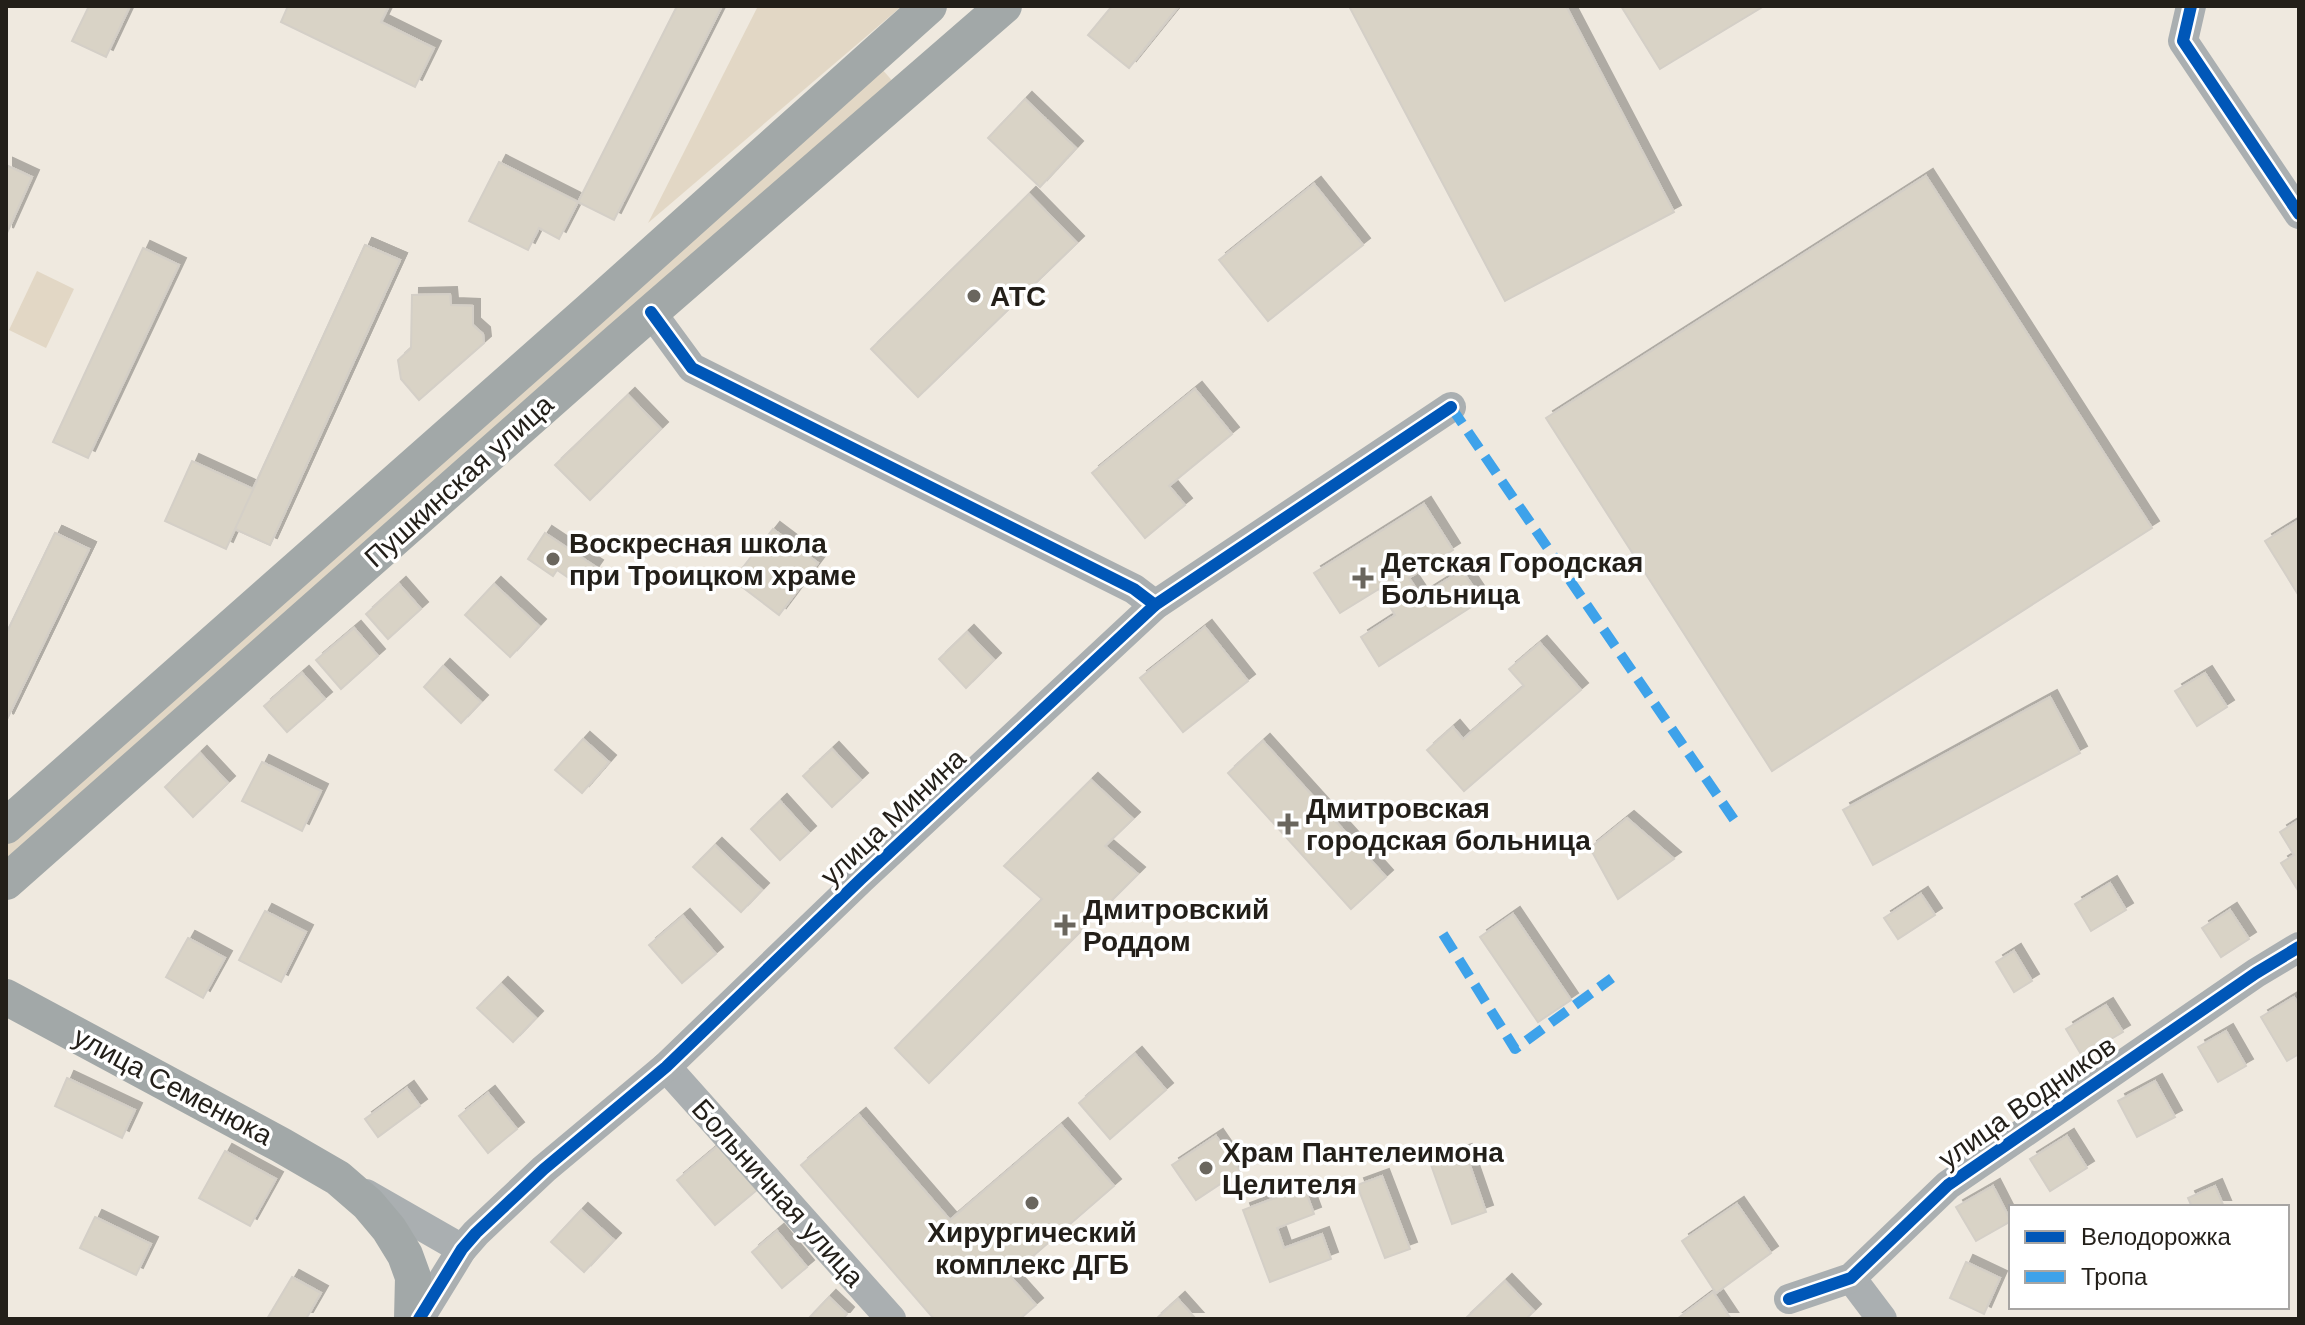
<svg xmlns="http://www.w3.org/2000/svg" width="2305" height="1325" font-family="Helvetica,sans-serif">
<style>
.green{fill:#e2d7c5}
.building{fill:#d9d3c6;stroke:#d4cfc7;stroke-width:2;filter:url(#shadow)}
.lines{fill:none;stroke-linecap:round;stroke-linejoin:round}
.minor{stroke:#aaafb1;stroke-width:30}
.major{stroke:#a2a8a8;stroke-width:36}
.quiet{stroke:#3ea2ea;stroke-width:10;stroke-dasharray:20 10;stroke-linecap:butt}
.cycleway-casing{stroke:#fff;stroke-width:17}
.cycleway{stroke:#0057b8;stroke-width:12}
.poi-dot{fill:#6a665e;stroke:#fff;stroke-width:3}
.labels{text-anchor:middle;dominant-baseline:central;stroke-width:7;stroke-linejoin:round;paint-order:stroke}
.poi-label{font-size:28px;font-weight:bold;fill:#231f19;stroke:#fff;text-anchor:start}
.street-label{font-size:28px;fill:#231f19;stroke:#fff}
</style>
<defs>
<filter id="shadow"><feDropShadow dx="7" dy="-7" stdDeviation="0" flood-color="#0004"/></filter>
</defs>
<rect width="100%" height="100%" fill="#efe9df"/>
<!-- green -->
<g class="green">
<polygon points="758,6 902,6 648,223"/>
<polygon points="881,68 896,85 6,867 6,837"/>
<polygon points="37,271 74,289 46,348 9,330"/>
</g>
<!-- building -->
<g class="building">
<polygon points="89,6 130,6 106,57 72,41"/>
<polygon points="288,6 389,6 381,22 434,48 415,87 281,22"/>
<polygon points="677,6 722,6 614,220 578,202"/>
<polygon points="1112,6 1179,6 1129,68 1088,35"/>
<polygon points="1349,6 1566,6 1674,212 1505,301"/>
<polygon points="1621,6 1764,6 1660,69"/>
<polygon points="1025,99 1076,148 1040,187 988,138"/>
<polygon points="499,162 578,202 559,239 539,228 528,250 469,221"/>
<polygon points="6,165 32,177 6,235"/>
<polygon points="1926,176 2152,528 1772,771 1546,418"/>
<polygon points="1314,184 1363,245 1268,321 1219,260"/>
<polygon points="1029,194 1077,243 918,397 871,349"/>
<polygon points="365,245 400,260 270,545 235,529 226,549 165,521 192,461 253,489"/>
<polygon points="365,245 400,260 270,545 235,529"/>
<polygon points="143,248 179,265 88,458 53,442"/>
<polygon points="450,294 451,305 473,306 473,325 483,334 484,343 419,400 401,379 398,360 411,348 412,295"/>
<polygon points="1195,389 1232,434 1169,486 1185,505 1145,538 1092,473"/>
<polygon points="628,395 661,429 590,500 555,465"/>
<polygon points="1424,504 1453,550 1409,578 1421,596 1462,570 1482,600 1379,666 1361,637 1395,615 1379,589 1340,613 1314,573"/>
<polygon points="2299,520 2299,596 2265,541"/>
<polygon points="773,529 818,563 779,615 733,580"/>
<polygon points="55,533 89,549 6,721 6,634"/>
<polygon points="55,533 89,549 6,721 6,634"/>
<polygon points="545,533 596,567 582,587 557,570 553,576 528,559"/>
<polygon points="399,584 421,609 388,639 366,614"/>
<polygon points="494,584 539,626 510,657 465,615"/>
<polygon points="1205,627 1248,681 1183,732 1140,678"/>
<polygon points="354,628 378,656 341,689 316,660"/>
<polygon points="967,632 994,660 966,688 939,659"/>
<polygon points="1540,643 1581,690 1464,791 1427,750 1453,727 1463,739 1524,686 1509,669"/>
<polygon points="443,666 481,702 461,723 424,687"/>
<polygon points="302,673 325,699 287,732 264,706"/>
<polygon points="2205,673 2227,707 2197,726 2175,691"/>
<polygon points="2050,697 2080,753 1873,865 1843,810"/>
<polygon points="583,739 609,762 582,793 555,770"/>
<polygon points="1263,741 1386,877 1351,909 1228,773"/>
<polygon points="832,749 861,780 832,807 803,776"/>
<polygon points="200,753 228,783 193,817 165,787"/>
<polygon points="262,762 321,791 302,831 242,801"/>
<polygon points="1091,780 1133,819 1105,846 1138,874 929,1083 895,1048 1042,899 1004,866"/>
<polygon points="780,801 809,833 780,860 751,829"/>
<polygon points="1627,818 1674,859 1618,899 1590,848"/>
<polygon points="2299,820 2299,892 2281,863 2294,855 2280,832"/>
<polygon points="715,845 762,890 741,912 693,867"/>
<polygon points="2110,883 2126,910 2091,931 2075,904"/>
<polygon points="1921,894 1935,915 1898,939 1884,918"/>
<polygon points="2230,910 2249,939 2221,957 2202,928"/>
<polygon points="265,911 306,932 281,982 239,960"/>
<polygon points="1513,914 1571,1000 1538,1022 1480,937"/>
<polygon points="683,916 716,954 682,983 649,945"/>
<polygon points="188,938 225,958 203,998 166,977"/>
<polygon points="2014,951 2032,981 2014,992 1996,962"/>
<polygon points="501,984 536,1018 513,1042 477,1008"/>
<polygon points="2294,997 2299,1005 2299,1054 2287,1061 2261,1017"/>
<polygon points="2106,1005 2123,1032 2082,1056 2066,1029"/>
<polygon points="2226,1031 2246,1066 2218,1082 2198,1047"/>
<polygon points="1135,1054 1166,1090 1110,1139 1079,1103"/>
<polygon points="67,1078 135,1110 122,1138 55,1106"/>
<polygon points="2155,1081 2175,1117 2137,1137 2118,1101"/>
<polygon points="407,1088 420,1106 378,1137 365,1119"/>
<polygon points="488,1093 517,1129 488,1153 459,1116"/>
<polygon points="859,1115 950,1220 1061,1125 1114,1186 1010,1276 1036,1305 1020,1319 934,1319 801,1165"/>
<polygon points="1216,1136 1240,1171 1196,1200 1172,1165"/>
<polygon points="2067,1136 2087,1168 2050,1191 2030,1159"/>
<polygon points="719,1145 757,1190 715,1225 677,1180"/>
<polygon points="225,1151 276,1179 250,1226 199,1198"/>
<polygon points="1465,1151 1486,1212 1452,1224 1430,1162"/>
<polygon points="1382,1176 1410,1249 1385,1258 1357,1185"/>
<polygon points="1993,1186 2011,1221 1976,1241 1956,1207"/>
<polygon points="2215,1186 2224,1207 2192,1207 2188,1198"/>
<polygon points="1304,1187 1314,1214 1277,1228 1284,1248 1322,1234 1331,1259 1270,1282 1243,1210"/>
<polygon points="1737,1204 1771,1253 1716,1293 1682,1241"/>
<polygon points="581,1210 614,1240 584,1272 551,1242"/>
<polygon points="95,1217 151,1244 136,1275 80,1248"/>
<polygon points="777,1231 807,1267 782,1288 752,1252"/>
<polygon points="1966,1262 2000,1278 1984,1314 1950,1298"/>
<polygon points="292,1277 321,1293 306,1319 267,1319"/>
<polygon points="1505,1281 1534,1311 1526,1319 1465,1319"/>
<polygon points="1713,1292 1731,1319 1677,1319"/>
<polygon points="829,1297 847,1314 843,1319 808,1319"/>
<polygon points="1178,1299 1196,1319 1156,1319"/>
</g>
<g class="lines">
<!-- minor -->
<g class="minor">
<polyline points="2191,6 2183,41 2299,214"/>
<polyline points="651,312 692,368 1134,589 1155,605"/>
<polyline points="666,1067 891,1319"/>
<polyline points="366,1194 462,1249"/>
<polyline points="1851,1278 1882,1319"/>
<polyline points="1789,1299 1851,1278 1948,1185 2256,973 2299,947"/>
<polyline points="419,1319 462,1249 476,1233 544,1169 666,1067 861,879 1155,605 1451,407"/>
</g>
<!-- major -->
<g class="major">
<polyline points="6,826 590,310 929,6"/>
<polyline points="6,882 618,341 1004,6"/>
<polyline points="6,997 281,1145 338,1178 368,1204 389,1229 405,1255 413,1277 412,1319"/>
</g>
<!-- quiet -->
<g class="quiet">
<polyline points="1451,407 1735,821"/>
<polyline points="1443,934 1515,1049 1612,978"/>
</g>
<!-- cycleway casing -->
<g class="cycleway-casing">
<g id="cycleway">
<polyline points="2191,6 2183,41 2299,214"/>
<polyline points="651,312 692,368 1134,589 1155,605"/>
<polyline points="1789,1299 1851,1278 1948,1185 2256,973 2299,947"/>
<polyline points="419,1319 462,1249 476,1233 544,1169 666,1067 861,879 1155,605 1451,407"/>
</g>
</g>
<!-- cycleway -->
<use href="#cycleway" class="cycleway"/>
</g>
<!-- markers -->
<g class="poi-dot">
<circle cx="974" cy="296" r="8"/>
<circle cx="553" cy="559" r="8"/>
<path d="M1359 566h8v8h8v8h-8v8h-8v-8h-8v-8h8z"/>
<path d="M1284 812h8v8h8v8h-8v8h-8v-8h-8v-8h8z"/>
<path d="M1061 913h8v8h8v8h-8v8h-8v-8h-8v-8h8z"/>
<circle cx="1206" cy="1168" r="8"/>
<circle cx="1032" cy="1203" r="8"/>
</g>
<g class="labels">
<!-- poi labels -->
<g class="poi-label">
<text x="990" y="296">АТС</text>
<text x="569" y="543">Воскресная школа<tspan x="569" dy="32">при Троицком храме</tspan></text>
<text x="1381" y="562">Детская Городская<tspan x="1381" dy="32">Больница</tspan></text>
<text x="1306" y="808">Дмитровская<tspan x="1306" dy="32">городская больница</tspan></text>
<text x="1083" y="909">Дмитровский<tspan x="1083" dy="32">Роддом</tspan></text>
<text x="1222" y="1152">Храм Пантелеимона<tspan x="1222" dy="32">Целителя</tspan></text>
<text x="1032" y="1232" text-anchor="middle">Хирургический<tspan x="1032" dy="32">комплекс ДГБ</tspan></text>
</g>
<!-- street labels -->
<g class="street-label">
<text transform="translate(459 481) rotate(-42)">Пушкинская улица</text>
<text transform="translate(893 817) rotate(-43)">улица Минина</text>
<text transform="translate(173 1086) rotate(28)">улица Семенюка</text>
<text transform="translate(2027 1102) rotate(-35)">улица Водников</text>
<text transform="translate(778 1193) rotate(48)">Больничная улица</text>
</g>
</g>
<!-- border -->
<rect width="2305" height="1325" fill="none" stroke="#231f19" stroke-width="16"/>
<!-- legend -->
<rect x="2009" y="1205" width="280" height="104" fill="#ffffff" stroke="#a7a5a3" stroke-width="2"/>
<rect x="2025" y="1231" width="40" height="12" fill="#0057b8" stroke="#a7a5a3" stroke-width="2"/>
<text x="2081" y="1245" font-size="24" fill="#231f19">Велодорожка</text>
<rect x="2025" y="1271" width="40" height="12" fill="#3ea2ea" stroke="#a7a5a3" stroke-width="2"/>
<text x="2081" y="1285" font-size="24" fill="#231f19">Тропа</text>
</svg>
